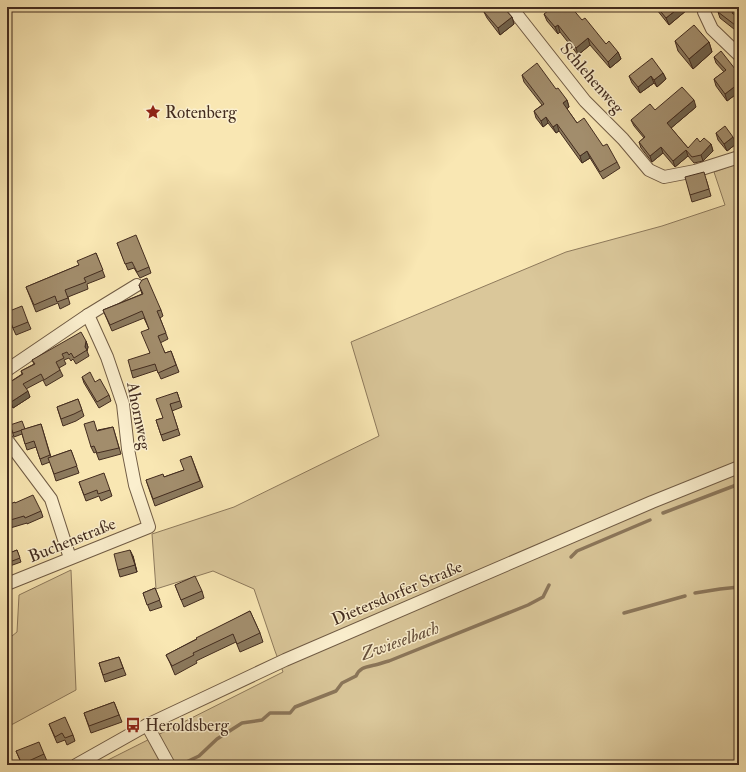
<svg xmlns="http://www.w3.org/2000/svg" width="746" height="772" font-family="'IM FELL Double Pica',serif">
<style>
.green{fill:#dac79a;stroke:#8e7a5c}
.lines{fill:none;stroke-linecap:round;stroke-linejoin:round}
.stream{stroke:#8b765a;stroke-width:3.5}
.minor-casing{stroke:#705b44;stroke-width:14}
.minor{stroke:#fbefce;stroke-width:12}
.wall{fill:#8b795d;stroke:#432c1f}
.shaded-wall{fill:#71634c;stroke:#432c1f}
.building{fill:#a28d6c;stroke:#432c1f}
.labels{text-anchor:middle;dominant-baseline:central;stroke-width:3;stroke-linejoin:round;paint-order:stroke}
.street-label{font-size:17px;fill:#432c1f;stroke:#fbefce}
.poi-label{font-size:17px;fill:#432c1f;stroke:#fbefce;text-anchor:start}
.water-label{font-size:18px;font-style:italic;fill:#67513c;stroke:#fbefce}
</style>
<rect width="100%" height="100%" fill="#f9e7b3"/>
<filter id="stains"><feTurbulence type="fractalNoise" baseFrequency=".005" numOctaves="4"/><feColorMatrix values="0 0 0 0 .2 0 0 0 0 .09 0 0 0 0 .02 0 0 0 .5 -.17"/></filter>
<radialGradient id="worn" r=".72"><stop offset=".6" stop-color="#630" stop-opacity="0"/><stop offset="1" stop-color="#630" stop-opacity=".3"/></radialGradient>
<!-- green -->
<g class="green">
<polygon points="739,163 739,765 98,765 283,672 275,651 254,589 213,571 156,589 152,534 234,507 379,436 351,342 566,252 662,226 725,205 714,172"/>
<polygon points="71,570 76,690 13,724 7,726 7,640 17,632 19,595"/>
</g>
<g class="lines">
<!-- stream -->
<g class="stream">
<polyline points="663,513 739,484"/>
<polyline points="571,557 577,551 650,520"/>
<polyline points="695,593 720,589 739,587"/>
<polyline points="624,613 685,596"/>
<path d="M180,765L199,756L217,739L242,723L262,720L270,713H290L295,707L336,691L342,683L356,676C360,667 366,667 375,665C380,664 384,662 389,661L528,605L543,597L549,585"/>
</g>
<!-- minor casing -->
<g class="minor-casing">
<g id="minor">
<polyline points="511,7 585,101 623,139 649,170 664,177 695,171 739,157"/>
<polyline points="705,7 704,12 712,29 739,55"/>
<polyline points="7,370 88,315 137,285"/>
<polyline points="7,440 51,499 70,558"/>
<polyline points="7,584 149,527 135,485 128,449 123,404 107,357 88,315"/>
<polyline points="147,725 169,765"/>
<polyline points="76,765 147,725 285,660 652,502 739,467"/>
</g>
</g>
<!-- minor -->
<use href="#minor" class="minor"/>
</g>
<!-- wall -->
<g class="wall">
<polygon points="488,7 503,7 512,17 514,24 500,35 487,18 484,12 488,8"/>
<polygon points="656,7 685,7 687,10 669,25 657,10"/>
<polygon points="739,7 739,12 738,13 739,12 739,33 720,18 718,12"/>
<polygon points="544,14 582,20 606,44 618,52 621,59 610,68 590,45 578,55 560,32 558,34 547,21"/>
<polygon points="675,41 709,42 712,52 693,69 678,51"/>
<polygon points="714,57 739,74 739,92 727,101 716,86 714,79 724,72 716,63"/>
<polygon points="663,73 666,79 657,87 654,83 640,93 632,83 629,76"/>
<polygon points="522,75 556,89 567,100 569,107 567,109 577,123 603,146 617,162 620,168 603,179 590,158 582,163 559,131 556,133 548,123 543,127 536,118 534,111 542,105 524,82"/>
<polygon points="696,107 671,128 688,148 700,142 711,144 713,151 703,161 694,163 688,156 675,167 663,153 652,162 641,148 639,142 644,138 634,126 631,120 655,110"/>
<polygon points="716,133 736,144 727,151 718,140"/>
<polygon points="706,179 711,196 692,202 690,195"/>
<polygon points="117,243 149,267 151,273 140,278 134,268 128,270"/>
<polygon points="96,253 105,277 87,284 88,289 68,297 70,304 60,309 58,303 36,312 26,287 79,265"/>
<polygon points="139,285 161,310 163,316 160,318 168,339 160,343 165,353 171,351 179,372 161,379 157,370 133,378 131,371 150,353 149,329 144,318 112,331 103,310 142,294"/>
<polygon points="7,312 28,322 31,329 16,335 11,324 7,326"/>
<polygon points="86,341 88,347 87,351 89,356 76,364 73,359 71,361 69,358 64,360 66,364 59,368 63,376 46,386 43,380 26,389 30,397 13,408 7,400 7,384 22,374 21,371 34,364 32,360"/>
<polygon points="82,377 95,382 109,395 111,401 99,408 84,383"/>
<polygon points="177,392 182,407 172,411 180,435 163,441 156,420 163,418"/>
<polygon points="78,399 84,416 76,421 63,426 57,407"/>
<polygon points="41,424 51,457 71,450 79,473 56,481 50,462 42,465 36,447 27,450 22,434 14,437 10,425 25,429"/>
<polygon points="113,427 121,454 99,460 96,452 94,453 91,447 98,430"/>
<polygon points="191,456 203,487 155,506 146,480 164,477 184,470"/>
<polygon points="79,482 110,490 112,496 101,501 99,496 86,501"/>
<polygon points="15,503 41,511 43,517 27,524 27,523 7,529 7,505"/>
<polygon points="17,550 21,562 7,567 7,554"/>
<polygon points="133,556 137,572 120,577 118,570"/>
<polygon points="175,585 202,591 204,598 184,607"/>
<polygon points="155,588 162,607 150,611 143,593"/>
<polygon points="250,611 260,633 263,642 240,652 236,642 196,661 197,663 175,675 170,663 166,655"/>
<polygon points="119,657 126,675 105,682 99,663"/>
<polygon points="114,702 122,722 91,733 84,713"/>
<polygon points="49,724 73,735 75,741 67,745 65,740 57,743"/>
<polygon points="16,751 44,754 47,761 37,765 22,765"/>
</g>
<!-- shaded-wall -->
<g class="shaded-wall">
<polygon points="680,7 685,7 687,10 669,25 666,18"/>
<polygon points="735,7 739,7 739,12 735,20 732,13"/>
<polygon points="512,17 514,24 500,35 498,28"/>
<polygon points="558,25 560,32 558,34 555,27"/>
<polygon points="588,38 590,45 578,55 576,48"/>
<polygon points="709,42 712,52 693,69 689,59"/>
<polygon points="618,52 621,59 610,68 608,62"/>
<polygon points="663,73 666,79 657,87 654,80"/>
<polygon points="651,76 654,83 640,93 638,87"/>
<polygon points="738,84 739,86 739,92 727,101 725,94"/>
<polygon points="567,100 569,107 565,110 563,103"/>
<polygon points="694,100 696,107 670,129 667,123"/>
<polygon points="546,117 548,123 543,127 541,121"/>
<polygon points="557,124 559,131 556,133 553,127"/>
<polygon points="733,137 736,144 727,151 724,144"/>
<polygon points="711,144 713,151 703,161 701,155"/>
<polygon points="661,147 663,153 652,162 650,156"/>
<polygon points="686,150 688,156 675,167 673,161"/>
<polygon points="587,151 590,158 582,163 580,156"/>
<polygon points="86,341 88,347 87,351 85,347"/>
<polygon points="28,391 30,397 13,408 11,402"/>
<polygon points="130,550 133,556 137,572 135,565"/>
</g>
<!-- building -->
<g class="building">
<polygon points="490,7 503,7 512,17 498,28 484,12"/>
<polygon points="553,7 571,7 582,20 585,18 606,44 609,41 618,52 608,62 588,38 576,48 558,25 555,27 544,14"/>
<polygon points="657,7 680,7 666,18"/>
<polygon points="722,7 735,7 732,13 736,16 739,12 739,28 718,12"/>
<polygon points="694,25 709,42 689,59 675,41"/>
<polygon points="721,51 739,74 739,85 738,84 725,94 714,79 726,70 714,57"/>
<polygon points="652,58 663,73 654,80 651,76 638,87 629,76"/>
<polygon points="537,63 556,89 558,88 567,100 563,103 577,123 584,118 603,146 607,144 617,162 600,172 587,151 580,156 557,124 553,127 546,117 541,121 534,111 544,104 522,75"/>
<polygon points="682,87 694,100 667,123 688,148 697,138 700,142 704,138 711,144 701,155 692,157 686,150 673,161 661,147 650,156 639,142 645,137 631,120 650,104 655,110"/>
<polygon points="725,126 733,137 724,144 716,133"/>
<polygon points="704,172 709,189 690,195 685,177"/>
<polygon points="136,235 149,267 137,272 132,262 125,264 117,243"/>
<polygon points="96,253 103,270 84,278 86,282 65,290 68,298 57,302 55,296 34,305 26,287 79,265 77,261"/>
<polygon points="147,278 161,310 157,311 166,333 158,336 165,353 171,351 176,365 158,373 155,364 131,371 128,360 150,353 141,332 149,329 142,311 110,325 103,310 143,294 139,285 142,280"/>
<polygon points="22,306 28,322 13,328 8,315 8,317 7,318 7,312"/>
<polygon points="81,332 86,341 85,347 87,350 74,358 71,353 69,355 67,352 62,354 64,358 56,362 60,370 44,380 41,374 23,384 28,391 11,402 7,397 7,384 23,374 21,371 35,364 32,360"/>
<polygon points="90,372 95,382 100,379 109,395 97,402 82,377"/>
<polygon points="177,392 180,401 170,404 178,429 161,435 156,420 163,418 156,399"/>
<polygon points="78,399 82,410 74,414 61,419 57,407"/>
<polygon points="22,421 25,429 13,433 10,425"/>
<polygon points="94,421 97,431 113,427 119,448 97,453 94,446 91,447 84,424"/>
<polygon points="41,424 50,455 40,459 34,441 25,444 21,430"/>
<polygon points="71,450 77,466 54,474 48,458"/>
<polygon points="191,456 200,481 153,499 146,480 163,474 164,477 184,470 180,460"/>
<polygon points="104,473 110,490 98,494 97,490 84,495 79,482"/>
<polygon points="33,495 41,511 25,518 24,516 7,521 7,505 15,502 15,503"/>
<polygon points="17,550 20,558 7,563 7,554"/>
<polygon points="130,550 135,565 118,570 114,554"/>
<polygon points="195,576 202,591 181,600 175,585"/>
<polygon points="155,588 160,600 147,605 143,593"/>
<polygon points="250,611 260,633 237,644 233,634 193,653 194,655 172,666 166,655 197,639 196,638"/>
<polygon points="119,657 123,668 103,675 99,663"/>
<polygon points="114,702 119,715 89,726 84,713"/>
<polygon points="65,717 73,735 65,738 62,733 55,737 49,724"/>
<polygon points="39,742 44,754 22,764 16,751"/>
</g>
<!-- icons -->
<defs>
<g id="sight-bare" transform="scale(1.2)"><path d="M0-6L1.8-2.2L6-1.7L2.9 1.2L3.7 5.4L0 3.3L-3.7 5.4L-2.9 1.2L-6-1.7L-1.8-2.2Z" fill="#8f2418" stroke="#fbefce" stroke-width="2.5" paint-order="stroke"/></g>
<g id="bus-bare" transform="scale(1.2)"><path d="M-5-6H5V4H4V6H2V4H-2V6H-4V4H-5ZM-3.5-4V0h7V-4ZM-3.5 1.2v1.5H-2V1.2ZM2 1.2v1.5H3.5V1.2Z" fill="#8f2418" stroke="#fbefce" stroke-width="2.5" paint-order="stroke"/></g>
</defs>
<g fill-rule="evenodd">
<use href="#sight-bare" x="153" y="112"/>
<use href="#bus-bare" x="133" y="725"/>
</g>
<g class="labels">
<!-- street labels -->
<g class="street-label">
<text transform="translate(592 78) rotate(49)">Schlehenweg</text>
<text transform="translate(139 416) rotate(79)">Ahornweg</text>
<text transform="translate(72 540) rotate(-22)">Buchenstraße</text>
<text transform="translate(397 593) rotate(-23)">Dietersdorfer Straße</text>
</g>
<!-- poi labels -->
<g class="poi-label">
<text x="165" y="112">Rotenberg</text>
<text x="145" y="725">Heroldsberg</text>
</g>
<!-- water labels -->
<g class="water-label">
<text transform="translate(400 641) rotate(-20)">Zwieselbach</text>
</g>
</g>
<!-- margin -->
<rect width="746" height="772" fill="none" stroke="#f9e7b3" stroke-width="24"/>
<rect x="8" y="8" width="730" height="756" fill="none" stroke="#432c1f" stroke-width="2"/>
<rect x="12" y="12" width="722" height="748" fill="none" stroke="#432c1f"/>
<rect width="100%" height="100%" filter="url(#stains)"/>
<rect width="100%" height="100%" fill="url(#worn)"/>
</svg>
